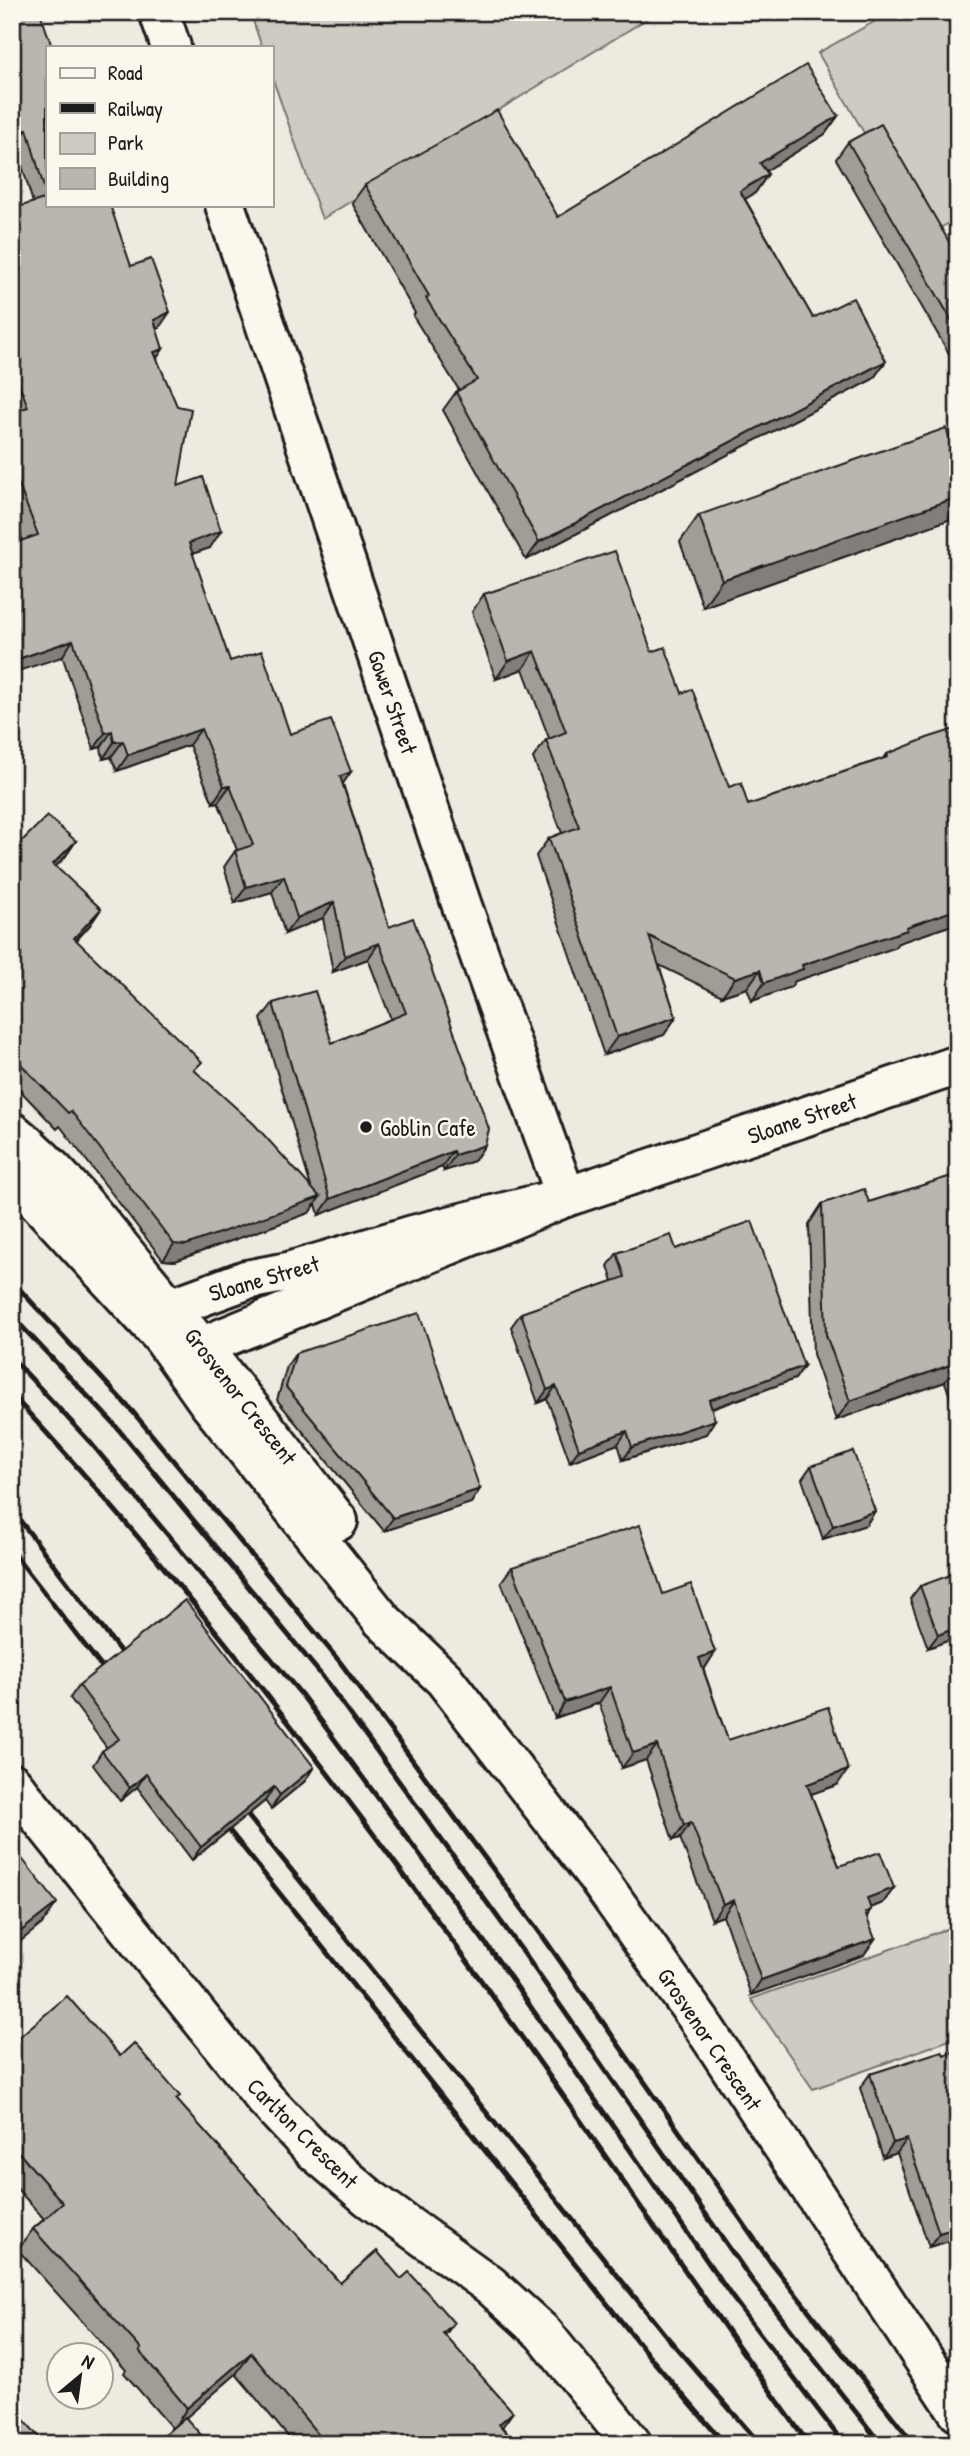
<svg xmlns="http://www.w3.org/2000/svg" width="970" height="2456" font-family="'Patrick Hand',sans-serif">
<style>
.green{fill:#ceccc2;stroke:#75746f;stroke-width:2}
.lines{fill:none;stroke-linecap:round;stroke-linejoin:round}
.street-casing{stroke:#1c1c1c;stroke-width:44}
.secondary-casing{stroke:#1c1c1c;stroke-width:44}
.street{stroke:#fbf7ec;stroke-width:38}
.secondary{stroke:#fbf7ec;stroke-width:38}
.rail{stroke:#1c1c1c;stroke-width:5}
.wall{fill:#9f9d96;stroke:#1c1c1c;stroke-width:2}
.shaded-wall{fill:#827f7a;stroke:#1c1c1c;stroke-width:2}
.building{fill:#b9b6af;stroke:#1c1c1c;stroke-width:2}
.poi-dot{fill:#1c1c1c;stroke:#fbf7ec;stroke-width:2.5}
.labels{text-anchor:middle;dominant-baseline:central;stroke-width:5;stroke-linejoin:round;paint-order:stroke}
.street-label{font-size:23px;fill:#1c1c1c;stroke:#fbf7ec}
.poi-label{font-size:23px;fill:#1c1c1c;stroke:#fbf7ec;text-anchor:start}
</style>
<rect width="100%" height="100%" fill="#eeeadf"/>
<filter id="ink" filterUnits="userSpaceOnUse"><feTurbulence type="fractalNoise" baseFrequency=".0143" numOctaves="2"/><feDisplacementMap in="SourceGraphic" scale="14" xChannelSelector="R" yChannelSelector="G"/><feConvolveMatrix kernelMatrix="1 2 1 2 8 2 1 2 1" color-interpolation-filters="sRGB"/></filter>
<g filter="url(#ink)">
<!-- green -->
<g class="green">
<polygon points="250,12 658,12 322,219 271,74 271,47 262,47"/>
<polygon points="892,12 958,12 958,218 924,237 818,53"/>
<polygon points="958,1925 958,2037 813,2089 751,1999"/>
</g>
<g class="lines">
<!-- street casing -->
<g class="street-casing">
<g id="street">
<polyline points="159,12 171,47"/>
<polyline points="225,205 462,906 566,1197"/>
<polyline points="566,1197 413,1235 288,1272 246,1280 170,1308 162,1337 203,1346 566,1197 958,1065"/>
</g>
</g>
<!-- secondary casing -->
<g class="secondary-casing">
<g id="secondary">
<path d="M12,1132C63,1173 104,1228 145,1278C211,1358 275,1439 338,1521"/>
<polyline points="12,1174 162,1337 208,1402 382,1620 444,1679 597,1877 701,2023 958,2411"/>
<polyline points="12,1783 265,2099 313,2150 369,2198 490,2285 543,2333 632,2444"/>
</g>
</g>
<!-- street -->
<use href="#street" class="street"/>
<!-- secondary -->
<use href="#secondary" class="secondary"/>
<!-- rail -->
<g class="rail">
<polyline points="12,1281 133,1412 340,1662 546,1941 772,2264 914,2444"/>
<polyline points="12,1316 114,1424 323,1677 523,1952 751,2279 881,2444"/>
<polyline points="12,1358 90,1442 301,1694 503,1967 732,2297 844,2444"/>
<path d="M12,1395C182,1578 334,1777 480,1979C592,2133 696,2291 809,2444"/>
<polyline points="12,1510 133,1668"/>
<polyline points="12,1551 114,1683"/>
<polyline points="236,1801 667,2337 760,2444"/>
<polyline points="217,1815 649,2356 725,2444"/>
</g>
</g>
<!-- wall -->
<g class="wall">
<polygon points="40,12 47,205 131,266 159,328 156,329 163,349 157,358 178,486 210,548 192,554 230,661 290,734 343,784 389,927 485,1145 474,1161 444,1171 442,1167 319,1215 316,1204 309,1213 175,1261 163,1260 60,1126 57,1129 12,1082 12,839 18,845 76,841 65,857 55,867 101,909 90,925 76,941 195,1071 311,1187 261,1019 273,1003 332,1043 391,1019 368,959 333,972 323,918 285,934 272,892 235,903 224,867 235,851 237,850 218,802 213,803 189,745 117,771 111,757 103,759 101,747 94,749 23,541 12,513 12,209 33,203 16,145"/>
<polygon points="838,116 825,134 765,171 768,174 755,193 745,199 813,318 886,361 873,379 526,560 443,410 456,392 459,390 413,316 415,313 352,203 365,185 558,217"/>
<polygon points="848,142 955,252 958,251 958,369 836,159"/>
<polygon points="958,460 958,509 951,519 703,607 680,542 699,515"/>
<polygon points="484,594 652,652 682,693 729,787 748,805 884,758 887,754 958,728 958,923 898,943 894,948 795,981 791,987 752,1001 747,988 722,996 659,965 676,1017 664,1035 604,1055 536,856 549,838 562,833 533,758 546,740 549,738 523,669 496,679 472,612"/>
<polygon points="958,1174 958,1406 953,1406 945,1382 836,1420 813,1354 809,1224 822,1204 869,1202"/>
<polygon points="676,1249 804,1366 795,1379 712,1409 706,1434 623,1460 618,1444 570,1462 547,1399 538,1403 511,1327 521,1313 613,1281 608,1266 617,1253"/>
<polygon points="296,1353 480,1489 471,1503 384,1531 277,1400 287,1366"/>
<polygon points="811,1466 875,1511 866,1525 823,1539 802,1479"/>
<polygon points="512,1567 663,1594 715,1652 705,1668 703,1668 728,1740 837,1785 811,1794 839,1866 894,1888 883,1903 871,1908 867,1917 864,1955 751,1995 723,1916 712,1920 680,1838 673,1840 646,1760 622,1768 599,1703 555,1718 501,1582"/>
<polygon points="920,1586 958,1637 928,1648 910,1599"/>
<polygon points="79,1685 305,1781 271,1809 265,1801 192,1860 137,1787 120,1801 93,1765 102,1751 107,1748 70,1698"/>
<polygon points="12,2043 120,2056 177,2100 340,2283 445,2336 502,2427 516,2444 294,2444 236,2374 172,2428 124,2373 126,2370 18,2250 33,2229 44,2219 12,2183"/>
<polygon points="958,2050 958,2238 929,2247 897,2153 883,2158 860,2088 870,2074 944,2055"/>
</g>
<!-- shaded-wall -->
<g class="shaded-wall">
<polygon points="838,116 825,134 748,182 760,163"/>
<polygon points="27,129 16,145 12,147 12,134"/>
<polygon points="768,174 755,193 728,209 740,191"/>
<polygon points="170,312 159,328 142,336 154,320"/>
<polygon points="163,349 152,365 154,352"/>
<polygon points="886,361 873,379 526,560 539,542"/>
<polygon points="958,497 958,509 951,519 703,607 722,580"/>
<polygon points="221,531 210,548 177,559 189,543"/>
<polygon points="73,640 62,657 12,673 12,661"/>
<polygon points="535,651 523,669 496,679 508,661"/>
<polygon points="201,729 189,745 117,771 128,755"/>
<polygon points="112,731 101,747 94,749 105,733"/>
<polygon points="123,741 111,757 103,759 114,742"/>
<polygon points="351,772 340,788 340,776"/>
<polygon points="224,786 230,786 218,802 213,803"/>
<polygon points="76,841 65,857 42,880 53,864"/>
<polygon points="284,876 272,892 235,903 246,887"/>
<polygon points="334,902 323,918 285,934 297,918"/>
<polygon points="101,909 90,925 63,954 74,938"/>
<polygon points="958,909 958,923 898,943 894,948 795,981 791,987 752,1001 764,983 802,965 906,927"/>
<polygon points="379,943 368,959 333,972 345,956"/>
<polygon points="760,970 747,988 722,996 735,978"/>
<polygon points="676,1017 664,1035 604,1055 617,1037"/>
<polygon points="485,1145 474,1161 444,1171 455,1155"/>
<polygon points="453,1151 442,1167 319,1215 330,1199"/>
<polygon points="320,1197 309,1213 175,1261 163,1260 174,1244"/>
<polygon points="958,1362 945,1382 836,1420 850,1401"/>
<polygon points="804,1366 795,1379 699,1413 709,1400"/>
<polygon points="556,1386 547,1399 538,1403 547,1390"/>
<polygon points="958,1399 958,1406 953,1406"/>
<polygon points="715,1420 706,1434 623,1460 632,1447"/>
<polygon points="627,1431 618,1444 570,1462 579,1449"/>
<polygon points="480,1489 471,1503 384,1531 393,1518"/>
<polygon points="875,1511 866,1525 823,1539 833,1526"/>
<polygon points="958,1627 958,1637 928,1648 938,1635"/>
<polygon points="715,1652 705,1668 688,1673 699,1658"/>
<polygon points="610,1687 599,1703 555,1718 565,1702"/>
<polygon points="657,1745 646,1760 622,1768 633,1753"/>
<polygon points="314,1767 305,1781 271,1809 280,1795"/>
<polygon points="848,1770 837,1785 797,1799 807,1784"/>
<polygon points="146,1774 137,1787 120,1801 130,1788"/>
<polygon points="274,1787 265,1801 192,1860 201,1847"/>
<polygon points="691,1822 680,1838 673,1840 684,1825"/>
<polygon points="894,1888 883,1903 856,1913 867,1898"/>
<polygon points="734,1900 723,1916 712,1920 723,1904"/>
<polygon points="57,1903 42,1924 12,1948 12,1938"/>
<polygon points="875,1939 864,1955 751,1995 761,1980"/>
<polygon points="907,2139 897,2153 883,2158 893,2143"/>
<polygon points="958,2227 958,2238 929,2247 939,2233"/>
<polygon points="454,2323 439,2344 443,2333"/>
<polygon points="251,2353 236,2374 173,2429 187,2408"/>
<polygon points="513,2412 498,2433 499,2424"/>
</g>
<!-- building -->
<g class="building">
<polygon points="12,12 40,12 52,47 47,47 47,205 110,205 131,266 151,259 170,312 154,320 163,349 154,352 177,406 191,409 178,486 203,477 221,531 189,543 230,661 262,651 290,734 331,720 351,772 340,776 389,927 413,918 489,1129 485,1145 455,1155 453,1151 330,1199 273,1003 315,991 332,1043 406,1013 379,943 345,956 334,902 297,918 284,876 246,887 235,851 253,845 230,786 224,786 201,729 128,755 123,741 114,742 112,731 105,733 73,640 12,661 12,544 38,535 12,467 12,412 28,407 12,365 12,209 47,198 27,129 12,134"/>
<polygon points="806,65 838,116 760,163 768,174 740,191 813,318 853,298 886,361 539,542 456,392 477,380 426,298 429,296 365,185 497,110 558,217"/>
<polygon points="881,124 955,252 958,251 958,331 848,142"/>
<polygon points="946,428 958,460 958,497 722,580 699,515"/>
<polygon points="615,551 652,652 665,647 682,693 692,689 729,787 741,783 748,805 888,757 887,754 927,738 958,728 958,909 906,927 907,930 802,965 803,969 764,983 760,970 735,978 649,936 676,1017 617,1037 549,838 579,827 546,740 566,732 535,651 508,661 484,594"/>
<polygon points="47,816 76,841 53,864 101,909 74,938 202,1062 194,1070 254,1124 320,1197 186,1245 174,1244 71,1111 68,1113 12,1055 12,839 18,845"/>
<polygon points="958,1174 958,1362 850,1401 826,1335 822,1204 864,1189 869,1202"/>
<polygon points="752,1221 804,1366 709,1400 715,1420 632,1447 627,1431 579,1449 556,1386 547,1390 521,1313 625,1277 617,1253 671,1235 676,1249"/>
<polygon points="419,1313 480,1489 393,1518 286,1387 296,1353"/>
<polygon points="12,1392 20,1400 12,1407"/>
<polygon points="853,1451 875,1511 833,1526 811,1466"/>
<polygon points="640,1525 663,1594 691,1584 715,1652 699,1658 728,1740 828,1707 848,1770 807,1784 839,1866 880,1852 894,1888 867,1898 871,1910 865,1913 875,1939 761,1980 734,1900 723,1904 691,1822 684,1825 657,1745 633,1753 610,1687 565,1702 512,1567"/>
<polygon points="956,1573 958,1576 958,1627 938,1635 920,1586"/>
<polygon points="185,1600 314,1767 280,1795 274,1787 201,1847 146,1774 130,1788 102,1751 119,1739 79,1685"/>
<polygon points="12,1846 57,1903 12,1938"/>
<polygon points="67,1996 120,2056 134,2043 180,2096 176,2099 340,2283 377,2251 401,2279 409,2272 454,2323 443,2333 513,2412 499,2424 516,2444 326,2444 251,2353 187,2408 139,2351 141,2349 33,2229 63,2203 12,2145 12,2043"/>
<polygon points="958,2050 958,2227 939,2233 907,2139 893,2143 870,2074 942,2051 944,2055"/>
<polygon points="12,2406 45,2444 12,2444"/>
<polygon points="185,2417 209,2444 154,2444"/>
</g>
</g>
<!-- markers -->
<circle class="poi-dot" cx="366" cy="1127" r="7"/>
<g class="labels">
<!-- street labels -->
<g class="street-label">
<text transform="translate(393 702) rotate(71)">Gower Street</text>
<text transform="translate(802 1118) rotate(-19)">Sloane Street</text>
<text transform="translate(264 1278) rotate(-16)">Sloane Street</text>
<text transform="translate(241 1396) rotate(52)">Grosvenor Crescent</text>
<text transform="translate(710 2039) rotate(56)">Grosvenor Crescent</text>
<text transform="translate(303 2133) rotate(45)">Carlton Crescent</text>
</g>
<!-- poi labels -->
<g class="poi-label">
<text x="380" y="1127">Goblin Cafe</text>
</g>
</g>
<!-- margin -->
<rect width="970" height="2456" fill="none" stroke="#fbf7ec" stroke-width="42"/>
<rect x="21" y="21" width="928" height="2414" fill="none" stroke="#1c1c1c" stroke-width="2.5" filter="url(#ink)"/>
<!-- legend -->
<rect x="46" y="46" width="228" height="161" fill="#fbf7ec" stroke="#a29f99" stroke-width="2"/>
<rect x="60" y="68" width="35" height="10" fill="#fbf7ec" stroke="#a29f99" stroke-width="2"/>
<text x="108" y="80" font-size="21" fill="#1c1c1c">Road</text>
<rect x="60" y="103" width="35" height="10" fill="#1c1c1c" stroke="#a29f99" stroke-width="2"/>
<text x="108" y="116" font-size="21" fill="#1c1c1c">Railway</text>
<rect x="60" y="133" width="35" height="21" fill="#ceccc2" stroke="#a29f99" stroke-width="2"/>
<text x="108" y="150" font-size="21" fill="#1c1c1c">Park</text>
<rect x="60" y="168" width="35" height="21" fill="#b9b6af" stroke="#a29f99" stroke-width="2"/>
<text x="108" y="186" font-size="21" fill="#1c1c1c">Building</text>
<!-- north arrow -->
<g transform="translate(80 2376) rotate(29)"><circle r="33" fill="#fbf7ec" stroke="#a29f99" stroke-width="2"/>
<path d="M0-5L12 26L0 18L-12 26Z" fill="#1c1c1c"/>
<text y="-10" font-size="19" font-weight="bold" text-anchor="middle" fill="#1c1c1c">N</text>
</g>
</svg>
